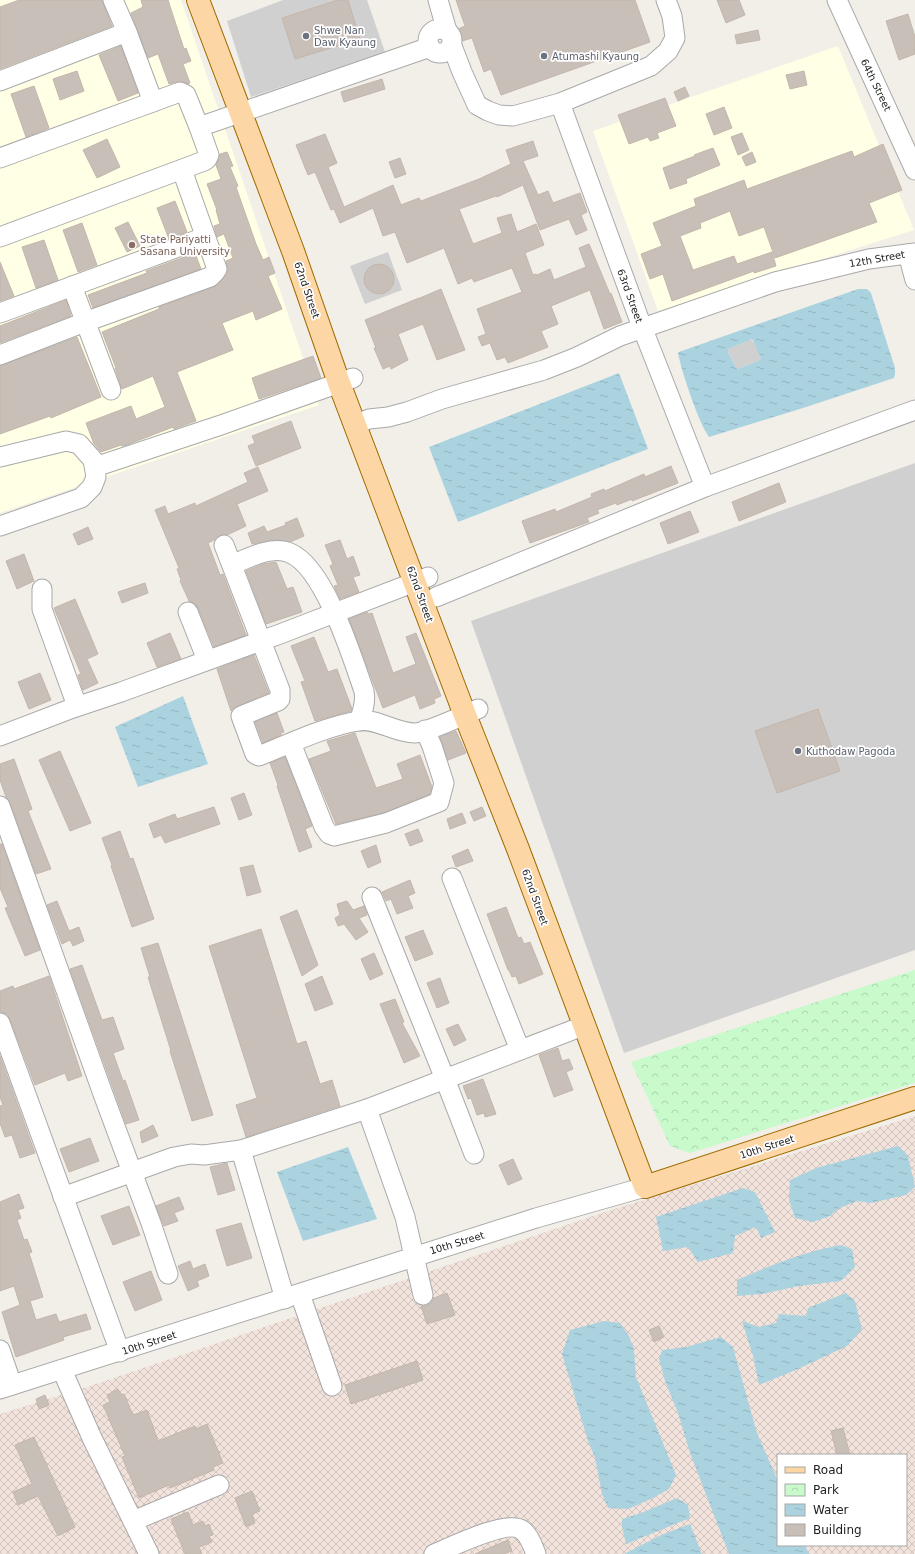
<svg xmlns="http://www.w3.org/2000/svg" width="915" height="1554" font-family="'DejaVu Sans',sans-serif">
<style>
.education{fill:#ffffe5}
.religious{fill:#d0d0d0}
.military{fill:url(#military-cross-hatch);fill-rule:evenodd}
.park{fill:url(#park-crowns)}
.water{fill:url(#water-ripples);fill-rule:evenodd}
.building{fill:#c7bfb8;stroke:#c4b6ab}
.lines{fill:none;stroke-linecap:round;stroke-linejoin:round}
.minor-casing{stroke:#a9a9a9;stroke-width:21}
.major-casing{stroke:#a06b00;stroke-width:24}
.minor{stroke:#fff;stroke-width:19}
.major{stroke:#fcd6a4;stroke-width:22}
.worship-dot{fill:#6b7280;stroke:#fff;stroke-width:1.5}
.education-dot{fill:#8d6e63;stroke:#fff;stroke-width:1.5}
.labels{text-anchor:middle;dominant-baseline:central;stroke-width:3.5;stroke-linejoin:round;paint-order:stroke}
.worship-label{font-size:10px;fill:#5b616d;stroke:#fff;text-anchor:start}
.street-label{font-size:10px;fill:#222;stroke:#fff}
.education-label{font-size:10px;fill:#785e54;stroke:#fff;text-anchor:start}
</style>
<defs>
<pattern id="military-cross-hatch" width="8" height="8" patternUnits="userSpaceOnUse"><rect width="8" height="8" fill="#f3e3dd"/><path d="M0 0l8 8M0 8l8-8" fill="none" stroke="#d0c2bd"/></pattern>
<pattern id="park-crowns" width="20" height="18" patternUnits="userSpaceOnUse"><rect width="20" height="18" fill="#c8facc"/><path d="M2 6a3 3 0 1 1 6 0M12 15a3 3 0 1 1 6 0" fill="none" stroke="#acd6af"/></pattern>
<pattern id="water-ripples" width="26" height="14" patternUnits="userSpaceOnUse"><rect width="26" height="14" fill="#aad3df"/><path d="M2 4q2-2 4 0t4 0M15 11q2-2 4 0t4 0" fill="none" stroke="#92b5bf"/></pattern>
</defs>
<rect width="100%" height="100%" fill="#f2efe9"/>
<!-- education -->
<g class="education">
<polygon points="0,0 181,0 319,405 0,513"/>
<polygon points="838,46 914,230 658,311 593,131"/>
</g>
<!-- religious -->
<g class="religious">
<polygon points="283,0 367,0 385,52 251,97 227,21"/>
<polygon points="388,252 402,290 365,304 350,266"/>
<polygon points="751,339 757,348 761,358 758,361 737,369 728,352 728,349"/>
<polygon points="915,463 915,950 624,1053 471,621"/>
</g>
<!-- military -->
<path class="military" d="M915,1116V1554H0V1414L84,1388L608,1211ZM778,1455H906V1545H778Z"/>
<!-- park -->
<polygon class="park" points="915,970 915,1083 690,1153 670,1146 631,1062"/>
<!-- water -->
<g class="water">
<path d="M858,289H867L871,293L895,368V374L894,378L803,408L709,437C699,424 681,370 678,353L679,352ZM752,339L761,358L758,361L737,369L728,352V349Z"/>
<polygon points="619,373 648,449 458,522 429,447"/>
<polygon points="183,696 208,764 138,787 115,727"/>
<polygon points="898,1146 908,1156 915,1187 906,1195 871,1203 857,1201 838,1209 830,1216 813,1222 795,1218 789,1200 790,1180 816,1168"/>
<polygon points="348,1147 377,1219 303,1241 277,1172"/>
<polygon points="743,1188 755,1192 775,1232 761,1238 756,1227 735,1236 733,1253 698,1262 688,1247 663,1251 656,1217"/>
<path d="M840,1245L852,1249L855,1267L841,1281L799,1286L762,1294L737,1296V1280C771,1265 804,1252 840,1245Z"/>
<polygon points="846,1293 855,1301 862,1329 847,1346 798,1369 759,1385 753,1356 742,1321 759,1327 776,1323 779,1314 806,1316 808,1308"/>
<polygon points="604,1321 620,1323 629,1336 634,1349 636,1377 676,1475 669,1489 649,1500 628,1509 608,1508 602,1494 595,1458 588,1441 562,1354 570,1330"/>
<polygon points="721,1337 733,1347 757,1433 778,1481 778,1545 805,1545 809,1554 729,1554 690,1453 678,1413 665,1381 659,1359 662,1350 686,1347"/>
<polygon points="677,1498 688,1505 690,1518 626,1544 622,1527 622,1519 641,1513"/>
<polygon points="690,1524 702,1554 626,1554 626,1553 661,1535"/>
</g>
<!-- building -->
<g class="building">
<polygon points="19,0 102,0 112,26 0,69 0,7"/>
<polygon points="141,0 168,0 184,49 186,48 191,61 183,64 190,83 188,84 180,81 169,84 158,54 148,58 131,13 143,7"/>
<polygon points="338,0 348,0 360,39 295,59 282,18"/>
<polygon points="456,0 635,0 650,42 501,95 491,69 484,72 472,38 462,41 456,36 458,29 465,26"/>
<polygon points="717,0 739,0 745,15 726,23"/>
<polygon points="908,14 915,37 915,54 899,60 886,21"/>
<polygon points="758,30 760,40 737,44 735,35"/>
<polygon points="121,46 138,93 118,101 99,55"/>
<polygon points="77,71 84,91 60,100 53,79"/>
<polygon points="804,71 807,85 790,89 786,75"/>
<polygon points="382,79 385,89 344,102 341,92"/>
<polygon points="34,86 49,128 26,137 11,94"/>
<polygon points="685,87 689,96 678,101 674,92"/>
<polygon points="665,98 676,126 657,133 659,138 650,141 648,137 629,144 618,115"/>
<polygon points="724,107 732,128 714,135 706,114"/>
<polygon points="742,133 749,150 738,155 731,137"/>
<polygon points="325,134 337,163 328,167 344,207 393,185 401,205 419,198 421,201 479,179 511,164 506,150 533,141 538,156 523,161 538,195 548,191 553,203 580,193 587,212 581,215 587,230 576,235 569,219 540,230 523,185 497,197 496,196 459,209 473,244 502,233 497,218 511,214 517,232 536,224 544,245 525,253 533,275 536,274 537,275 550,269 554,280 586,267 579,248 589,244 610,294 611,293 622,322 604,329 590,290 551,306 558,324 541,331 548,347 508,363 505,357 497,360 490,343 482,346 478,337 486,334 477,309 522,292 512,268 474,282 472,278 458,284 444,248 407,263 395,232 383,236 373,208 340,223 334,209 331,210 315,172 308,175 296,145"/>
<polygon points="107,139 120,167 97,178 83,150"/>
<polygon points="883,144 902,190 869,203 877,222 775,258 764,227 739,236 730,211 700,223 701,228 680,236 693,270 734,256 737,264 772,252 776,266 754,273 754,271 672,301 663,274 650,279 641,254 662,246 653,223 696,206 694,199 744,180 747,189 852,151 854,157"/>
<polygon points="713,148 720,165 686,179 687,183 670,189 663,168 695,156 694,155"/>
<polygon points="227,152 233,166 230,167 238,186 236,187 256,244 263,260 269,257 275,273 268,276 282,309 256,320 253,311 222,323 233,350 177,372 196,421 174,429 173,427 124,446 122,446 121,445 101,452 94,444 86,423 131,406 136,419 165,407 153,376 122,389 115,368 116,368 102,332 159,309 159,307 214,287 226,275 228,270 226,261 233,258 224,234 217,237 214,226 220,224 216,210 217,210 207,184 221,179 216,165 220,154"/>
<polygon points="752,152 756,162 746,166 742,157"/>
<polygon points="400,158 406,174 395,178 389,162"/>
<polygon points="175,201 187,232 169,239 157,208"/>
<polygon points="128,222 140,246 127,252 115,228"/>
<polygon points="82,223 97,265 78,272 63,230"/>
<polygon points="44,240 58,280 36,288 22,247"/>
<polygon points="195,253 201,269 93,308 88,295 147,273 146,271"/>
<polygon points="0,262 14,296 0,301"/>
<circle cx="379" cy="279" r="15"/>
<polygon points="441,289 465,350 437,360 423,324 398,334 408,360 391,369 390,366 383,369 374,348 376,348 365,320 419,298 421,299 420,298"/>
<polygon points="66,300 71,316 0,343 0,326"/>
<polygon points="77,337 101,397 51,418 50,416 0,434 0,366"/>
<polygon points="313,356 321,378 259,399 252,378"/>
<polygon points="291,421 301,448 256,466 248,446 255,443 252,436"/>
<polygon points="671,466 678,483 632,501 632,499 617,505 616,503 597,510 599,513 587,518 589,522 530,543 522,521 555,509 556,512 592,497 591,494 604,489 605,491 644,474 645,477"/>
<polygon points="258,467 268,491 237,504 246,526 227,535 220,535 214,540 208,543 220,575 223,574 246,635 214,647 198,608 194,603 189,601 180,581 181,580 177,569 179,568 155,510 165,506 168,514 195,503 196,506 248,482 244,473"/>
<polygon points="779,483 786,502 739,521 732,502"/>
<polygon points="690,511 699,532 668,544 660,523"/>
<polygon points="297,518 304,536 290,542 274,540 252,544 248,533 264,526 267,532 286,525 285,523"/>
<polygon points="88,527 93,539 78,545 73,534"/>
<polygon points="340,540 347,559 353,556 360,575 353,577 359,592 340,599 334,586 338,585 330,566 333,564 325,545"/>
<polygon points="24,554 34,581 17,589 6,561"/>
<polygon points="276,562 287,589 293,587 302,612 266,624 246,571 263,564"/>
<polygon points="145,583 148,593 122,603 118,592"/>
<polygon points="75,599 98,654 87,659 98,683 83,690 78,675 81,674 54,608"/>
<polygon points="367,612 368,614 372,613 393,673 416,664 406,637 416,633 441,696 434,699 435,703 420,709 415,695 383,708 349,619"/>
<polygon points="170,633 181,659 157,667 147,643"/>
<polygon points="314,637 328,672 337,669 352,709 351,711 315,721 301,682 305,681 291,646"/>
<polygon points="254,655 269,693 237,706 231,711 217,669"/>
<polygon points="40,673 51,700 29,709 18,682"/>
<polygon points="818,709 840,771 777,793 755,731"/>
<polygon points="277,713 284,732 281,733 281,735 263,743 255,722"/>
<polygon points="456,731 466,753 448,760 440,737"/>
<polygon points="355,733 376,788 403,779 397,764 420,755 432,787 430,794 383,813 336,824 309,759 331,751 327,741"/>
<polygon points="60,751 91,823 70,831 39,760"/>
<polygon points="285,757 312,826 305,829 312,847 299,852 277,786 278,785 270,763"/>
<polygon points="14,759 32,809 28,811 51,869 36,874 10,802 6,797 0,780 0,764"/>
<polygon points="244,793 252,815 239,820 231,798"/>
<polygon points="214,807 220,824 165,843 161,835 154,838 149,824 175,814 177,819"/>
<polygon points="482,807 486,816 474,821 470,812"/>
<polygon points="462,813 466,823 450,829 447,819"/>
<polygon points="418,829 423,841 410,846 405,834"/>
<polygon points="120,831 130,859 133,858 154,919 132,927 111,866 112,865 102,838"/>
<polygon points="0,844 2,844 40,950 25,956 5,908 8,907 0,888"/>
<polygon points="376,845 381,862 368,868 361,851"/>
<polygon points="468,849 473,861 456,867 452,856"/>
<polygon points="253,865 261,892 247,896 240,868"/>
<polygon points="410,880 415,893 408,896 413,908 397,914 391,899 386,901 382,892"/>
<polygon points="57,901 69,931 79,927 84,941 73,946 70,940 62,944 47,905"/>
<polygon points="347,901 353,910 364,906 367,915 359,918 368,932 356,940 344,924 338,926 335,918 340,915 337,904"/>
<polygon points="506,907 518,938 521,937 524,944 530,942 543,974 519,984 516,976 512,977 509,970 508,970 487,914"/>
<polygon points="297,910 318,965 302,976 280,917"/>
<polygon points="261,929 297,1044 306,1041 320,1084 332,1080 340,1106 246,1137 236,1105 257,1098 209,946"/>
<polygon points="423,930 433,954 415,961 405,937"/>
<polygon points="158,943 213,1115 192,1121 170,1051 171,1051 148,977 150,977 141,948"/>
<polygon points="374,953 383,974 370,980 361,959"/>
<polygon points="82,965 102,1020 113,1017 124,1049 113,1053 123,1081 125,1080 139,1120 126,1124 70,969"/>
<polygon points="49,976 82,1076 68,1081 65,1073 35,1085 10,1019 7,1014 0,1012 0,991 13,986 14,989"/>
<polygon points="322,976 333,1004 315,1011 305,984"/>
<polygon points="440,978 449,1003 437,1008 427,983"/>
<polygon points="395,999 404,1022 402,1023 420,1056 404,1063 380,1004"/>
<polygon points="458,1024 466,1040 454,1046 446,1029"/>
<polygon points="558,1048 562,1061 569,1059 573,1069 566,1072 573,1090 554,1097 539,1055"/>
<polygon points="0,1056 35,1153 20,1158 12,1135 5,1137 0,1123 0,1106 3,1105 0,1097"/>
<polygon points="483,1079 496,1114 485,1117 484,1113 477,1115 471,1098 468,1099 463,1086"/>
<polygon points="153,1125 158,1136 142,1143 140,1132"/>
<polygon points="90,1138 99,1161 69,1172 60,1149"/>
<polygon points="513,1159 522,1179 508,1185 499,1165"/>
<polygon points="227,1163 235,1190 218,1195 210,1167"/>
<polygon points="19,1194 24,1208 18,1210 21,1218 17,1220 24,1240 27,1239 32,1252 29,1253 43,1297 30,1301 36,1320 56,1314 59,1322 86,1314 91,1329 63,1337 64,1340 16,1357 2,1312 20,1305 14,1286 0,1291 0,1202"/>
<polygon points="179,1197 184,1209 174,1213 178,1221 164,1226 156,1206"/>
<polygon points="129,1206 140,1235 113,1245 101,1216"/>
<polygon points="241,1223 252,1258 227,1266 216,1230"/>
<polygon points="190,1261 193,1269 205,1264 209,1276 197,1281 199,1286 188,1291 178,1266"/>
<polygon points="151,1271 162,1300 135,1311 123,1282"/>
<polygon points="447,1293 455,1315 427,1324 421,1306 426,1306 431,1303 434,1298"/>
<polygon points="659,1326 664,1337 654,1342 649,1330"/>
<polygon points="417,1361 423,1380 351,1404 345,1385"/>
<polygon points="118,1389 121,1395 124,1394 133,1415 147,1410 158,1441 195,1426 196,1429 207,1424 223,1463 213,1467 214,1470 170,1488 169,1485 139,1498 122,1457 125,1456 103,1405 110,1402 107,1395"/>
<polygon points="45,1395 49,1405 39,1409 36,1399"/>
<polygon points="843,1428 850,1455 837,1455 831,1431"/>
<polygon points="34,1437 75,1527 58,1536 38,1496 18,1505 13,1492 32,1484 15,1445"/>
<polygon points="252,1491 260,1511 252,1514 255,1523 246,1527 235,1498"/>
<polygon points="188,1512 193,1525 203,1521 205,1526 209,1524 213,1535 209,1536 212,1542 199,1547 202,1554 185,1554 171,1519"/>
<polygon points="508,1540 512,1551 504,1554 475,1554"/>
</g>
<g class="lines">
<!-- minor casing -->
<g class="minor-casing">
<g id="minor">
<polyline points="113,0 127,32 153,102"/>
<polyline points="438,0 447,31"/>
<polyline points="837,0 915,170"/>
<circle cx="440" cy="41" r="12"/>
<polyline points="452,46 462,72 477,105 488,111 499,115 513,116 560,103 651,66 668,51 675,38 672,16 666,0"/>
<polyline points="0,81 127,32"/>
<polyline points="560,103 642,327 705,487"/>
<polyline points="199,127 430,47"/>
<polyline points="0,158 180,92 186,95 199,127 209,155 207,159 204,161 0,237"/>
<polyline points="908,254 915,280"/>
<polyline points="72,286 111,390"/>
<polyline points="0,313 205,237"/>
<polyline points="0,355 85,322 210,277 215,272 217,269 182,170"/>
<polyline points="356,424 369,419 388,417 407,412 442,399 544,370 577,357 620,336 775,282 869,259 915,253"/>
<polyline points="0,457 66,441 79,444 93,460 96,477 92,487 81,498 0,526"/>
<polyline points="95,467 221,425 353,378"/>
<path d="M224,545L280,690V699L278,701L241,716L255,754L259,756C291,743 324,727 358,721C377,718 395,733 415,733C429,732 463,715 478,709"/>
<path d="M232,565C248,558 272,545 290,553C325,568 352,657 364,691C366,702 363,711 359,721"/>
<polyline points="42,589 42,609 77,706"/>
<polyline points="436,597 705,487 915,410"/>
<polyline points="188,612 207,660"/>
<polyline points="0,736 73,708 121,692 280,634 428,577"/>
<polyline points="291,743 324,827 329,834 334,836 386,823 439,802 444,783 432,746 425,730"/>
<polyline points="0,806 103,1094 151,1223 168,1274"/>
<polyline points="452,878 520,1050"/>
<polyline points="372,897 445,1079 474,1154"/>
<polyline points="0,1023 120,1352"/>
<polyline points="367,1109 405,1217 423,1295"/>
<polyline points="241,1150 285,1299"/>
<polyline points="63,1197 174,1157 191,1154 204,1155 241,1150 367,1109 583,1026"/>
<polyline points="300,1294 332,1386"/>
<polyline points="0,1350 12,1385"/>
<polyline points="62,1370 92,1438 149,1554"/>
<polyline points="0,1389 536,1218 645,1187"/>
<polyline points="133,1521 219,1485"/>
<path d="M434,1554C451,1547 508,1519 522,1530C529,1535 533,1546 536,1554"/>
</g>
</g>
<!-- major casing -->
<g class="major-casing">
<polyline id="major" points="198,0 293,251 339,383 465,715 518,849 645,1187 915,1098"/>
</g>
<!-- minor -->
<use href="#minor" class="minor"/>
<!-- major -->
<use href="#major" class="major"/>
</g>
<!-- markers -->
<g class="worship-dot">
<circle cx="306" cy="36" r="4"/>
<circle cx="544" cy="56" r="4"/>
<circle cx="798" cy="751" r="4"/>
</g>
<circle class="education-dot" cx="132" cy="245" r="4"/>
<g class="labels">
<!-- worship labels -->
<g class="worship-label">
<text x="314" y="30">Shwe Nan<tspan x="314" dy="12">Daw Kyaung</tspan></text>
<text x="552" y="56">Atumashi Kyaung</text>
<text x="806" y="751">Kuthodaw Pagoda</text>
</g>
<!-- street labels -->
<g class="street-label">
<text transform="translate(876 85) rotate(64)">64th Street</text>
<text transform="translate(877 259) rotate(-10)">12th Street</text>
<text transform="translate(307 290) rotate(71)">62nd Street</text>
<text transform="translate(630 296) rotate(70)">63rd Street</text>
<text transform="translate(420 594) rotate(70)">62nd Street</text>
<text transform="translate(535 897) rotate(70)">62nd Street</text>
<text transform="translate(767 1147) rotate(-18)">10th Street</text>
<text transform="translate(457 1243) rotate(-17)">10th Street</text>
<text transform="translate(149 1343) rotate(-18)">10th Street</text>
</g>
<!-- education labels -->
<g class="education-label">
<text x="140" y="239">State Pariyatti<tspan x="140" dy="12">Sasana University</tspan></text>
</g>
</g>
<!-- legend -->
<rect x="777" y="1454" width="130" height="92" fill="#ffffff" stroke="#a7a7a7"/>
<rect x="785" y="1467" width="20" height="6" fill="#fcd6a4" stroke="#a7a7a7"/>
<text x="813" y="1474" font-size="12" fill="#222222">Road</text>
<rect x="785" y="1484" width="20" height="12" fill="url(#park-crowns)" stroke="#a7a7a7"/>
<text x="813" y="1494" font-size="12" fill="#222222">Park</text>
<rect x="785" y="1504" width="20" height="12" fill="url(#water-ripples)" stroke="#a7a7a7"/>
<text x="813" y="1514" font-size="12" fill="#222222">Water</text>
<rect x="785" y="1524" width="20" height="12" fill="#c7bfb8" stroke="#a7a7a7"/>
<text x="813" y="1534" font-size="12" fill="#222222">Building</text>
</svg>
